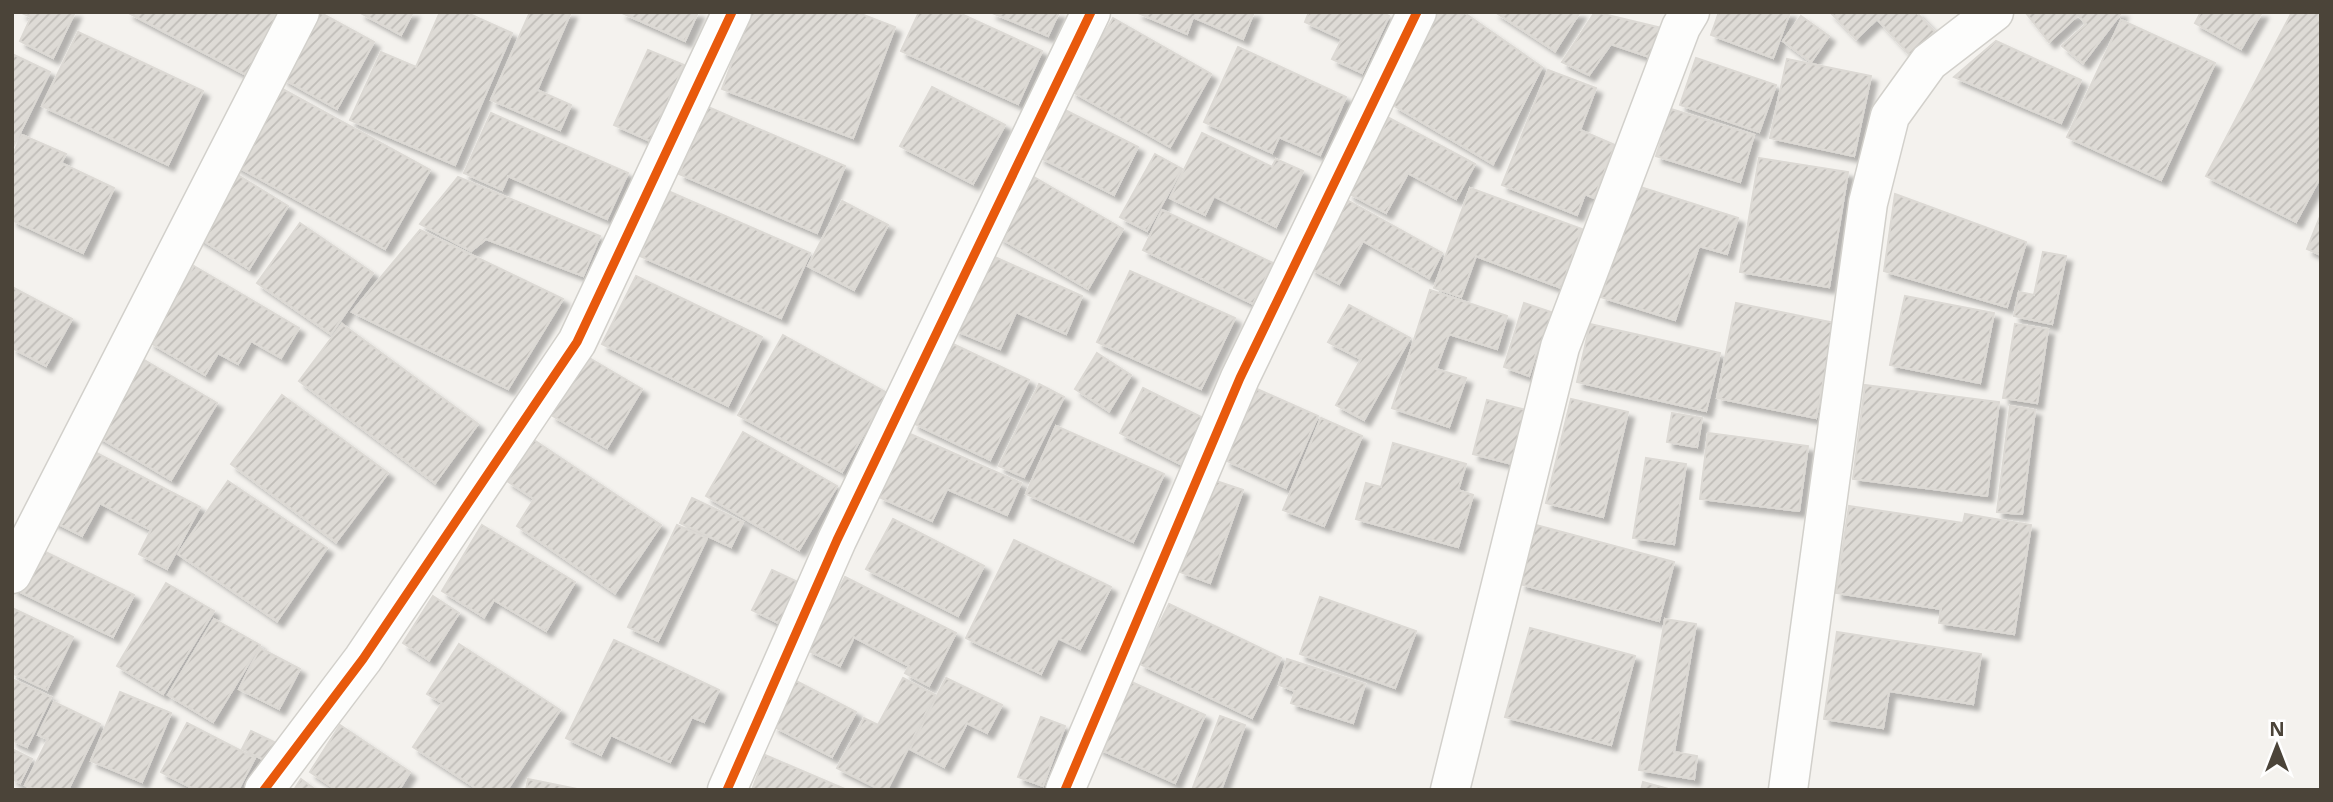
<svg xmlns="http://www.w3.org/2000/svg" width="2333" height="802" font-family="'Open Sans',sans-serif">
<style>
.building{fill:url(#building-hatch);stroke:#dcd9d4;stroke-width:2;filter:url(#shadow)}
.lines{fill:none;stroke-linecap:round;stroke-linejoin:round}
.street-casing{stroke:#d2d0cb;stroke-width:41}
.street{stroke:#fdfdfc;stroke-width:38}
.cycleway-casing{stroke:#fff;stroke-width:13}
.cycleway{stroke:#e8590c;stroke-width:9}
</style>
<defs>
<pattern id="building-hatch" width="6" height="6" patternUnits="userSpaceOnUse" patternTransform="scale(1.75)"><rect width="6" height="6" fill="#dedbd6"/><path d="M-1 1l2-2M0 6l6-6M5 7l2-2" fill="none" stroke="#c0bdb8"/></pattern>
<filter id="shadow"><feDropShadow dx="6" dy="6" stdDeviation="2" flood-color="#0004"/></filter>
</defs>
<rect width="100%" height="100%" fill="#f4f2ee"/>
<!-- building -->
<g class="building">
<polygon points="20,12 75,12 53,58 20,41 31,17"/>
<polygon points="127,12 279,12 246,75"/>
<polygon points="319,12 374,42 337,109 282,78"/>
<polygon points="359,12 413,12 401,35"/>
<polygon points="440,12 465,12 512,33 455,165 350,120 381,52 416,67"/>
<polygon points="530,12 571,12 537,90 571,105 560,130 491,100"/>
<polygon points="620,12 698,12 685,41"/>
<polygon points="751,12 856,12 895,27 853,138 722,89"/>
<polygon points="919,12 957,12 1042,51 1018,104 901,51"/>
<polygon points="990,12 1059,12 1048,36"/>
<polygon points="1136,12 1254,12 1243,39 1193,17 1187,34"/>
<polygon points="1309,12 1381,12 1389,16 1362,73 1332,59 1342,39 1305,22"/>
<polygon points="1437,12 1463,12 1542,67 1493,164 1393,105"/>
<polygon points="1495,12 1580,12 1555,51"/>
<polygon points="1595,12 1670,30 1658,60 1611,44 1589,75 1562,62"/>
<polygon points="1719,12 1790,12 1773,58 1711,35"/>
<polygon points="1830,12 1916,12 1935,32 1910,55 1877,19 1856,39"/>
<polygon points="2122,12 2083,63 2062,46 2086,24 2078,15 2049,42 2026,13"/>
<polygon points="2201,12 2262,12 2241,49 2195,23"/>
<polygon points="2292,12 2321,12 2321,176 2296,222 2206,176"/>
<polygon points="1801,16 1829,36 1811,62 1783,41"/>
<polygon points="1113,18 1211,74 1170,147 1071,91"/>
<polygon points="2121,20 2215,63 2161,180 2067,137"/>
<polygon points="78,32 203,91 168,165 42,106"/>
<polygon points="1996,41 2081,80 2061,123 1954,77"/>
<polygon points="1238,47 1346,97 1320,155 1279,137 1272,153 1204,122"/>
<polygon points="648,50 684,65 650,141 614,125"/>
<polygon points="12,54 50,72 12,149"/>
<polygon points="1696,58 1776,85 1759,132 1680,105"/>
<polygon points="1787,59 1871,76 1854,156 1770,138"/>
<polygon points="1548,70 1596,88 1580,130 1615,145 1594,198 1585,194 1577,215 1502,185"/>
<polygon points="277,86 430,170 385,249 233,164"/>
<polygon points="932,87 1005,125 973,184 900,146"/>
<polygon points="708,107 845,166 817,233 679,174"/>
<polygon points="1063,109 1138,147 1114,195 1039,157"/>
<polygon points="1671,109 1754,135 1740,182 1656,156"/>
<polygon points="491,113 628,173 607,219 508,176 502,190 464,173"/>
<polygon points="1389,118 1475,164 1456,199 1408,173 1386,213 1348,193"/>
<polygon points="1202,133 1272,167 1276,159 1303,171 1276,227 1214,196 1205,215 1170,198"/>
<polygon points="22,135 66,154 61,163 114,188 83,253 12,220 12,156"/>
<polygon points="1155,154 1182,169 1147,231 1120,217"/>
<polygon points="1759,158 1848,172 1829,287 1740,272"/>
<polygon points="233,172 288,206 249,269 194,235"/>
<polygon points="458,177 600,236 583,276 486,239 471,251 420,224"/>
<polygon points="1034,177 1123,229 1088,289 998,237"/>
<polygon points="1637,186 1738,218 1727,254 1699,246 1675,320 1601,297"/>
<polygon points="1470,188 1582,229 1561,288 1476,256 1461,297 1434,288"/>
<polygon points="668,191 810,253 781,318 640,256"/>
<polygon points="1895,194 2026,242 2007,307 1884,271"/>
<polygon points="1347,200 1442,253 1429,278 1363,241 1339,284 1310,268"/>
<polygon points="842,201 888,225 854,290 808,266"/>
<polygon points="1162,210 1273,263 1253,304 1143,250"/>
<polygon points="2321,214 2321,255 2307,249"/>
<polygon points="300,223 373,273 331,334 257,283"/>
<polygon points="420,230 563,299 508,389 352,312"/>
<polygon points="2043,252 2066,256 2052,324 2014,316 2019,292 2034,295"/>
<polygon points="988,254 1082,296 1066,334 1016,312 1000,349 954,330"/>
<polygon points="194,266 299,328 281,358 251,341 238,364 218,353 205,375 149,342"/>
<polygon points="1130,271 1235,318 1201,389 1097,342"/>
<polygon points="636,276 762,337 728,406 602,344"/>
<polygon points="12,287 72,319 46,366 12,348"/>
<polygon points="1430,290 1507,316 1497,349 1449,334 1436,369 1466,378 1449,427 1392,408"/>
<polygon points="1905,296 1994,313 1980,383 1890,365"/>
<polygon points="1524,303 1563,316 1550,352 1538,347 1529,376 1504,367"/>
<polygon points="1736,303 1835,323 1816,418 1717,398"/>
<polygon points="1349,305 1410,338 1364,420 1336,405 1361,359 1328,342"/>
<polygon points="342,324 478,424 435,483 299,381"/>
<polygon points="1590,324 1720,353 1706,411 1577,382"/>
<polygon points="2015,324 2048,329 2037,403 2003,398"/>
<polygon points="783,335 887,393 842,472 738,415"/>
<polygon points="951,343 1029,380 990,460 913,423"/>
<polygon points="1097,353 1131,375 1109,411 1075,389"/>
<polygon points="586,356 642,389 607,448 551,415"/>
<polygon points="141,358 217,403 171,480 95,435"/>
<polygon points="1039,384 1064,397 1024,477 999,466"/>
<polygon points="1865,385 1999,402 1987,496 1853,479"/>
<polygon points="1143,388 1205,419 1182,465 1120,433"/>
<polygon points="1257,389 1318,416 1286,488 1225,460"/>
<polygon points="282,395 388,473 336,542 231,464"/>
<polygon points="1571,399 1628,412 1603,517 1546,503"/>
<polygon points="1487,400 1530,411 1516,465 1473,454"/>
<polygon points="2010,406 2035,410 2022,514 1997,512"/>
<polygon points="1672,413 1702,418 1697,447 1667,442"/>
<polygon points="1321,418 1362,436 1324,526 1283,510"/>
<polygon points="1056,426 1164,474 1133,542 1026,494"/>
<polygon points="743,432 837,486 799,550 706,496"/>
<polygon points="908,433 1021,483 1007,515 947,489 932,521 879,497"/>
<polygon points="1708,433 1808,446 1799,511 1700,499"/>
<polygon points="534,440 661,525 615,593 517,526 534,499 507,481"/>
<polygon points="1393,443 1466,464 1458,490 1473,495 1458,547 1356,519 1366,483 1381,487"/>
<polygon points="87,448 200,507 167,569 139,554 151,530 100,503 82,536 49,519"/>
<polygon points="1646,458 1686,464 1674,544 1633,538"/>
<polygon points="1213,480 1243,490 1210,583 1180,572"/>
<polygon points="228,481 327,548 277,621 178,554"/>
<polygon points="692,498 743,522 731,547 680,523"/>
<polygon points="1849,506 1963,523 1965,514 2031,525 2014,634 1939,623 1941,609 1836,593"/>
<polygon points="893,519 984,566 958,616 866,569"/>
<polygon points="482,525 575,582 546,631 494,600 484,617 442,591"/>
<polygon points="677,525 707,538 658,641 628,627"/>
<polygon points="1536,525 1674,562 1659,621 1520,584"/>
<polygon points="1014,540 1111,587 1080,649 1058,638 1041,674 966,638"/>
<polygon points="33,546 134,595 113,637 12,588"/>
<polygon points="772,570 802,584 782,625 752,610"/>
<polygon points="845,577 956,633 929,686 905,673 909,666 854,637 840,666 807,650"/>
<polygon points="166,583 214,611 163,694 117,666"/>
<polygon points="433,596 459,613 429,660 403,643"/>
<polygon points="1320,597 1416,631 1395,688 1300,654"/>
<polygon points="1169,604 1281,658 1252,718 1140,664"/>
<polygon points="12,608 73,637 47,690 12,673"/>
<polygon points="214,619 260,645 213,722 168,695"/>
<polygon points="1665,619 1696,624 1674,752 1697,756 1694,779 1639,770"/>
<polygon points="1530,628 1635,656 1611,745 1505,717"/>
<polygon points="1837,632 1981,654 1973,704 1889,691 1883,728 1824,719"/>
<polygon points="614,640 719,690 704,722 692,717 670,762 611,735 601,755 566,738"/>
<polygon points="459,644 560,710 507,790 479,790 413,747 442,703 427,694"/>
<polygon points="260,648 300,669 279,709 239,689"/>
<polygon points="1287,659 1365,684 1353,723 1291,703 1295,691 1279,685"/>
<polygon points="903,678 935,695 887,790 881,790 837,768 864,718 878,725"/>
<polygon points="946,678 1002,705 987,733 967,723 944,767 910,749"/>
<polygon points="12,679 51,697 27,747 12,740"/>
<polygon points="1127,680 1205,715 1175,783 1097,748"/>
<polygon points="796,681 856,712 832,757 773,726"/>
<polygon points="120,692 171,713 142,782 91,761"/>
<polygon points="54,702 100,724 68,790 35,790 25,785 48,739 38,735"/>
<polygon points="1220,716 1245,725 1221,790 1192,790"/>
<polygon points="1041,717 1065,726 1043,786 1018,777"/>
<polygon points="187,723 255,758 238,790 196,790 161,772"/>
<polygon points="340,725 410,772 399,790 337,790 310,772"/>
<polygon points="251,731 278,744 268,762 242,749"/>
<polygon points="12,749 32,759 20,783 12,779"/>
<polygon points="765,755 847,790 752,790"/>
<polygon points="301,779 316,790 294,790"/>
<polygon points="528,779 582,790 526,790"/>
<polygon points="1643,782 1672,790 1641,790"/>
</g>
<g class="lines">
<!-- street casing -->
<g class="street-casing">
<g id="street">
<polyline points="12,574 300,12"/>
<polyline points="264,790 363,659 577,342 732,12"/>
<polyline points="727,790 837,540 1091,12"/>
<polyline points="1065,790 1240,378 1417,12"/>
<polyline points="1450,790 1560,347 1681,27 1690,12"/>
<polyline points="1788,790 1868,203 1890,116 1929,62 1994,12"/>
</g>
</g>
<!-- street -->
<use href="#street" class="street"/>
<!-- cycleway casing -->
<g class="cycleway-casing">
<g id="cycleway">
<polyline points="264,790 363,659 577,342 732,12"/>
<polyline points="727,790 837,540 1091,12"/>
<polyline points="1065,790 1240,378 1417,12"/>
</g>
</g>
<!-- cycleway -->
<use href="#cycleway" class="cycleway"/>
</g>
<!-- border -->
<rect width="2333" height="802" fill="none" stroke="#4b4439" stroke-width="28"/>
<!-- north arrow -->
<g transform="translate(2277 746)" stroke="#ffffff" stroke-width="5" paint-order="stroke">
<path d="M0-5L12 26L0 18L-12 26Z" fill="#4b4439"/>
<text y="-10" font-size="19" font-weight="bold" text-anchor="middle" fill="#4b4439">N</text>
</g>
</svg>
